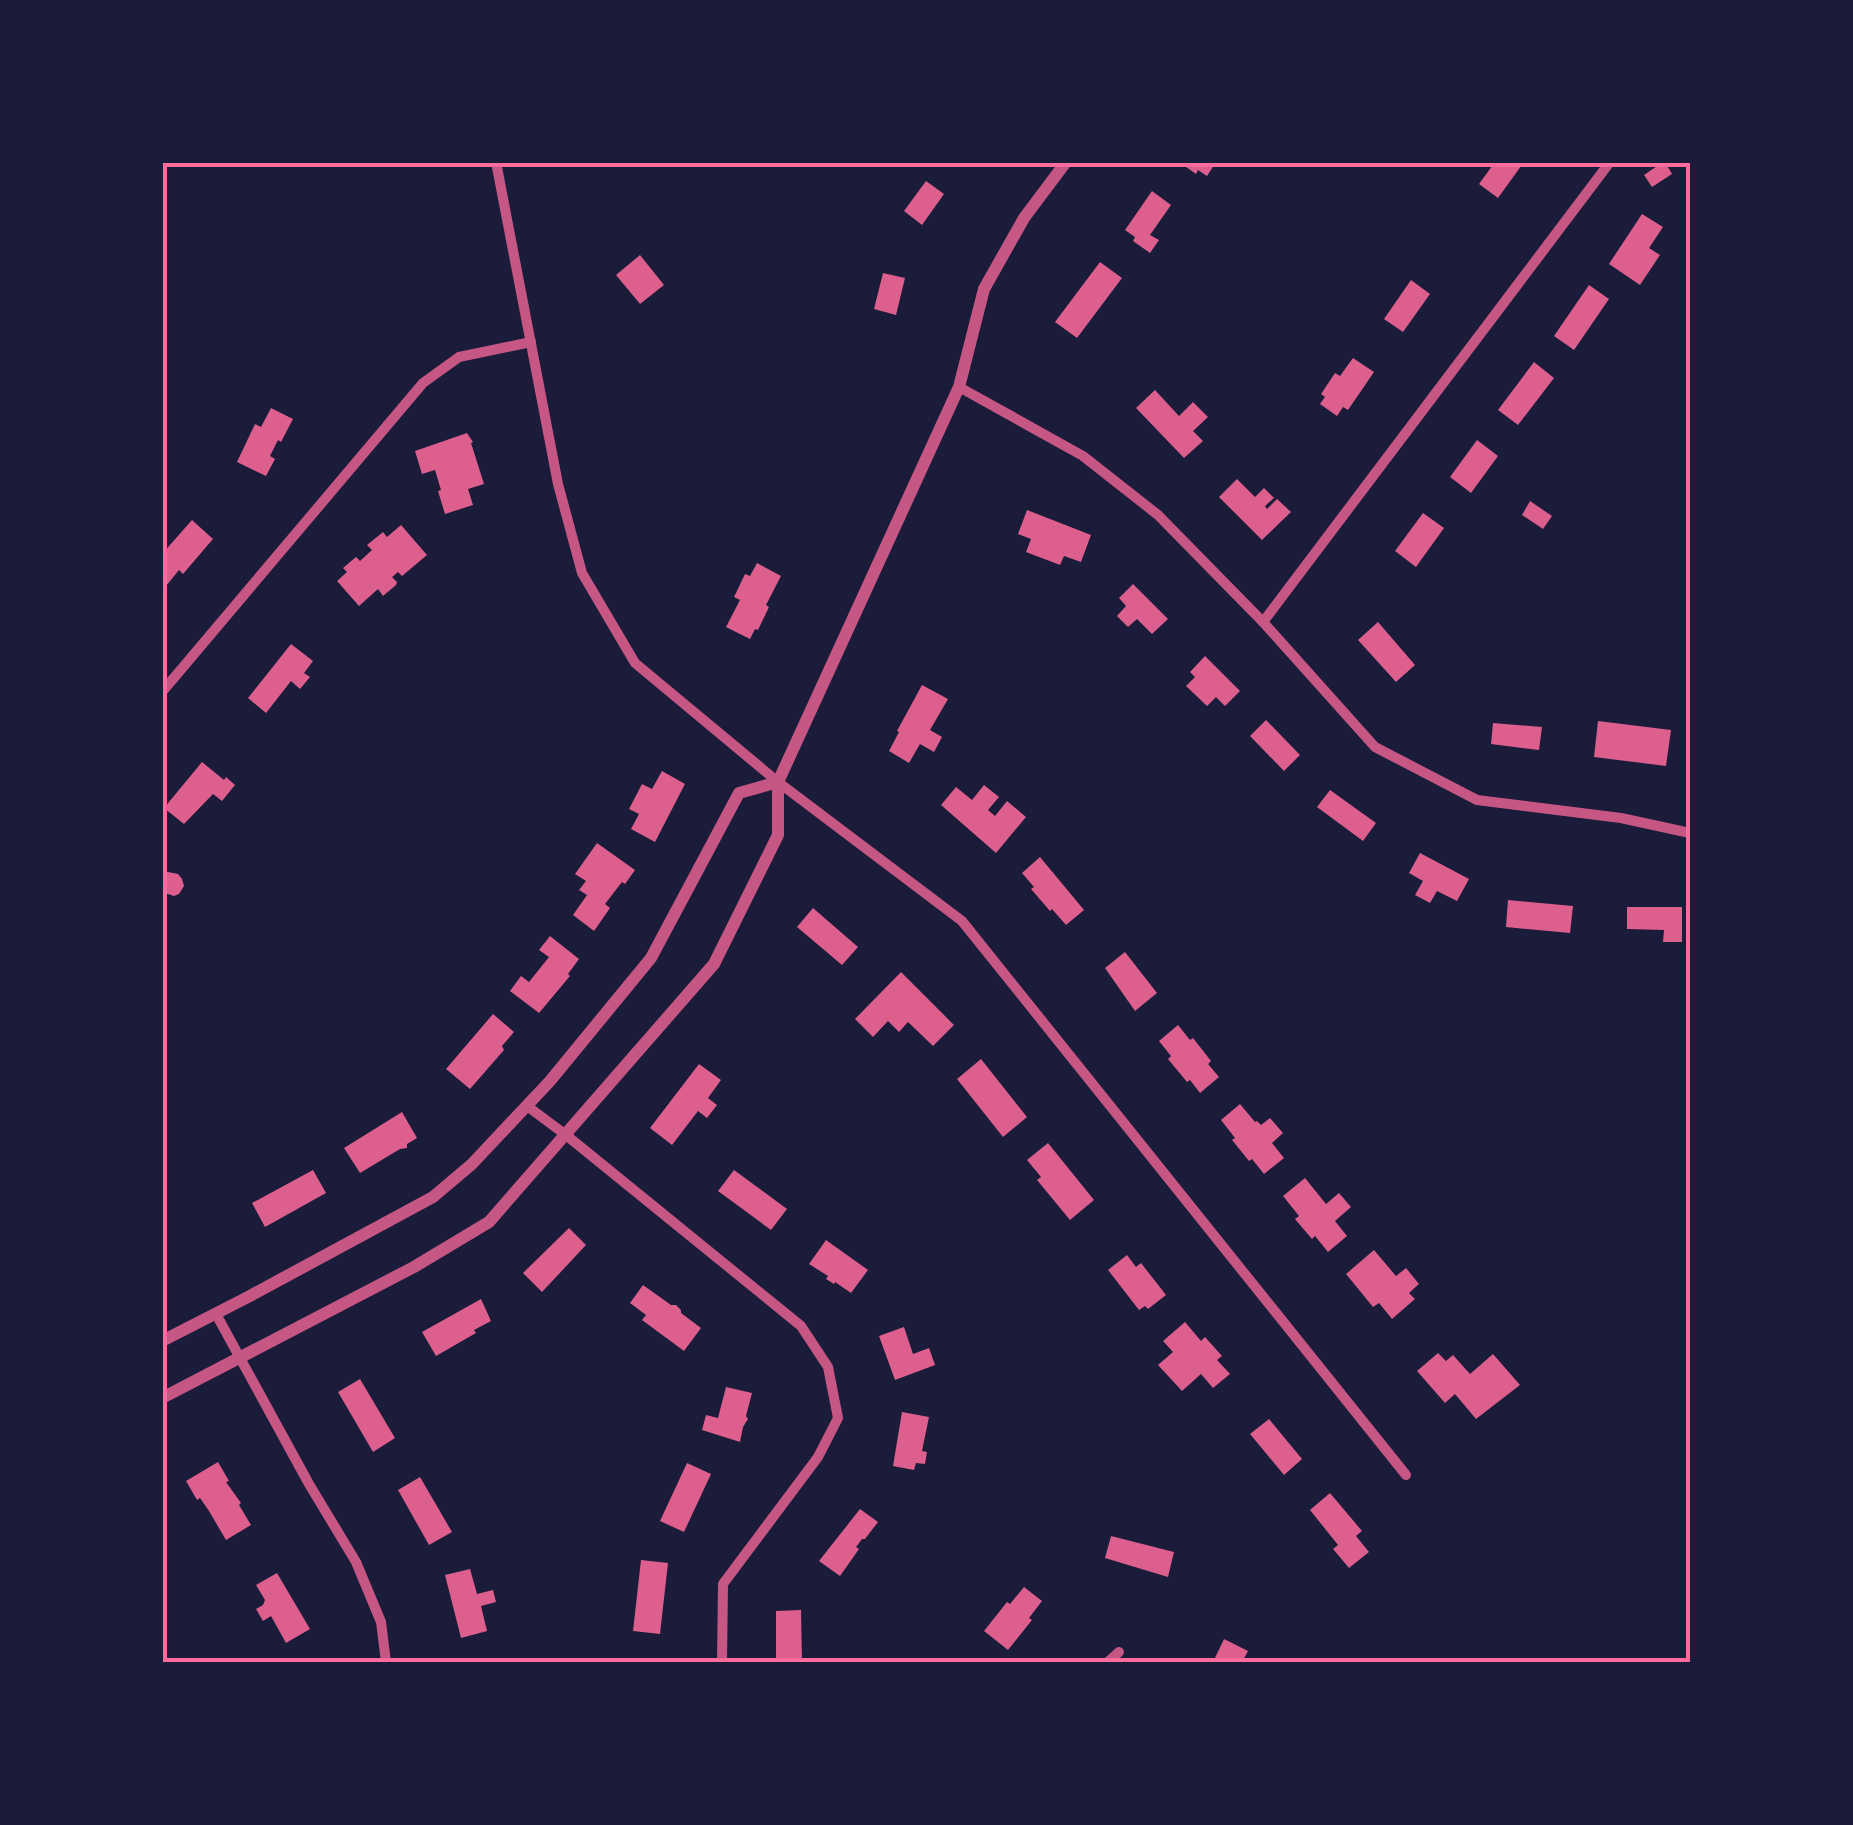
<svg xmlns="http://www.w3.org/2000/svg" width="1853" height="1825" font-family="'Roboto Condensed',sans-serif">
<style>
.building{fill:#dd5f8e}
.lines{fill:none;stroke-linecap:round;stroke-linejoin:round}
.minor{stroke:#c65784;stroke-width:10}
.tertiary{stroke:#c65784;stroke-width:12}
.neatline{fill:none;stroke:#ff6b9d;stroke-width:4}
</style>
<rect width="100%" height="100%" fill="#1b1b3a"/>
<!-- building -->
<g class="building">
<polygon points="1179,162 1216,162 1207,176 1198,170 1196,174"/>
<polygon points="1495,162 1524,162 1498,198 1479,184"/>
<polygon points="1663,162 1665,162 1672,174 1652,187 1644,175"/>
<polygon points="926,181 944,194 922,225 904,211"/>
<polygon points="1152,191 1171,205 1150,235 1159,240 1150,253 1133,241 1135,237 1125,230"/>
<polygon points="1642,214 1663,227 1649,248 1660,255 1640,285 1609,264"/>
<polygon points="640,255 664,285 640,304 616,275"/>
<polygon points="1100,262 1122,278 1077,338 1055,322"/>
<polygon points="883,273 905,278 896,315 874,309"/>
<polygon points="1411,280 1430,294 1403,332 1384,319"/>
<polygon points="1589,285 1609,299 1574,350 1554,336"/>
<polygon points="1353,358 1374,372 1348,410 1343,407 1337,416 1320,404 1325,397 1321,394 1335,373 1340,376"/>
<polygon points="1534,362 1554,378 1518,425 1498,410"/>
<polygon points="1155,390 1179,416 1193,402 1208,417 1193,431 1203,441 1184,458 1136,408"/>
<polygon points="271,408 293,419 281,442 278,440 270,456 275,459 266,476 237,462 255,424 261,427"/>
<polygon points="467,433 473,442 471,443 484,484 468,489 473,505 445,514 438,491 441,490 435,470 422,474 415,451"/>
<polygon points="1477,440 1498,456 1471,493 1450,477"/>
<polygon points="1237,479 1255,497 1264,488 1274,498 1265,506 1267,509 1277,499 1291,512 1262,540 1219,497"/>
<polygon points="1530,501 1552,516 1543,529 1522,515"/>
<polygon points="1027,510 1091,535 1081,562 1064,556 1060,565 1026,552 1031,539 1018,534"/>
<polygon points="1423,513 1444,528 1416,567 1395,551"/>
<polygon points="192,520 213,539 183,574 179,570 166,586 162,583 162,554"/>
<polygon points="401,525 427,555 402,576 398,572 392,577 397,582 396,585 383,596 378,589 359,606 337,581 347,572 343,568 356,557 360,561 372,550 367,545 383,532 387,537"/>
<polygon points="757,563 781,576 766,605 769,607 758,630 755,629 750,639 726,627 740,600 734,597 745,574 750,576"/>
<polygon points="1133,584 1168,619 1152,634 1137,619 1128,627 1117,616 1126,606 1119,598"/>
<polygon points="1378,622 1415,665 1396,682 1358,640"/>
<polygon points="291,644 313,661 304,673 310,677 300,689 291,681 266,713 248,698"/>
<polygon points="1205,656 1240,691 1225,706 1216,697 1207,706 1186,686 1195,677 1190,672"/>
<polygon points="922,685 948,699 930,730 942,737 934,752 920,744 909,763 889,751 899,732 897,731"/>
<polygon points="1266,720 1300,755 1284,771 1250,736"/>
<polygon points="1598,721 1671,730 1666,766 1594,757"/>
<polygon points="1493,723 1542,727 1539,750 1491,744"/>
<polygon points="202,762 224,780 226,777 235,785 222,801 213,794 184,824 164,808"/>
<polygon points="662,771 685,784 655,842 631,829 639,814 629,809 642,784 652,789"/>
<polygon points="984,785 999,797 988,810 995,816 1007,801 1026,817 996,853 941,805 956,787 972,800"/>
<polygon points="1330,790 1376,823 1363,841 1317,807"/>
<polygon points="597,843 635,870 625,884 622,882 605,904 610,908 594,931 573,915 587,895 579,890 586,881 575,874"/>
<polygon points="1420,853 1469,879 1457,901 1437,891 1430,903 1415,895 1423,881 1409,873"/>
<polygon points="1040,857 1084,910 1066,925 1052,909 1050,911 1031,889 1034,887 1022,873"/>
<polygon points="168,872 178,874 182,879 184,886 179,894 174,896 162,892 162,874"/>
<polygon points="1508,900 1573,906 1570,933 1506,927"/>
<polygon points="1627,907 1682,907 1682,942 1663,942 1664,930 1627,929"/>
<polygon points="813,908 858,947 842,965 797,927"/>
<polygon points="550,936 579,959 568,974 570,976 539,1013 510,991 521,976 529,982 549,957 539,950"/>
<polygon points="1125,952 1157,993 1135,1011 1105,968"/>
<polygon points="901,972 954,1025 933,1046 908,1022 899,1032 888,1021 873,1037 855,1019"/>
<polygon points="493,1014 514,1032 502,1046 504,1050 470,1089 446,1069"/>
<polygon points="1178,1025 1190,1040 1193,1038 1211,1061 1208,1064 1219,1077 1200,1093 1190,1080 1187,1082 1168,1059 1171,1056 1159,1041"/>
<polygon points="981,1059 1027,1117 1003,1137 957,1079"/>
<polygon points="699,1064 721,1080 708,1098 717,1105 707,1118 698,1111 672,1145 650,1128"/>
<polygon points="1240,1104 1255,1122 1257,1121 1261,1125 1270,1118 1283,1133 1272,1143 1284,1158 1264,1174 1252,1159 1249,1161 1232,1140 1235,1138 1221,1120"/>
<polygon points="402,1112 417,1138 407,1144 407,1148 400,1149 360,1173 344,1148"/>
<polygon points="1048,1143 1094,1200 1070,1220 1037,1180 1041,1177 1027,1160"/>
<polygon points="313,1170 326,1193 265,1227 252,1203"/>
<polygon points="734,1170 787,1209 771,1230 718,1191"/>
<polygon points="1305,1178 1326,1204 1339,1193 1351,1207 1335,1221 1347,1236 1328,1252 1315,1236 1312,1239 1295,1219 1299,1216 1283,1196"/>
<polygon points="569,1228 586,1245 542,1292 523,1273"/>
<polygon points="826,1240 868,1270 851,1293 835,1282 834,1284 826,1279 828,1276 809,1264"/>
<polygon points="1374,1250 1396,1276 1406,1268 1419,1284 1409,1293 1415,1299 1392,1319 1379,1303 1373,1307 1346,1274"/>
<polygon points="1127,1255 1136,1267 1141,1263 1166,1295 1148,1309 1145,1306 1139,1310 1108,1270"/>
<polygon points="643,1285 671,1305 676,1305 681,1310 681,1313 701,1328 684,1351 642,1320 646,1315 630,1303"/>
<polygon points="481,1299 491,1321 474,1330 476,1333 436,1356 422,1332"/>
<polygon points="1185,1322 1201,1341 1205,1337 1222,1356 1217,1360 1230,1374 1213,1388 1201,1374 1182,1391 1158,1365 1173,1352 1163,1341"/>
<polygon points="904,1327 913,1354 929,1348 935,1365 895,1380 879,1336"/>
<polygon points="1438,1353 1446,1361 1453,1355 1470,1374 1493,1354 1520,1385 1476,1419 1455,1394 1445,1403 1417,1371"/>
<polygon points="360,1379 395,1438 373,1452 338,1392"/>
<polygon points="726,1387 752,1393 746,1416 748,1419 743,1427 740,1442 702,1430 706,1415 718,1418"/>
<polygon points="902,1412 929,1417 922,1451 927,1452 925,1464 916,1463 914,1470 893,1466"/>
<polygon points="1269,1419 1302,1459 1284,1475 1250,1434"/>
<polygon points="218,1462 229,1481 226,1482 241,1503 239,1505 251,1525 226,1540 209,1511 200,1498 197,1500 186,1481"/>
<polygon points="687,1463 711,1474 684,1532 660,1521"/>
<polygon points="420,1477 452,1532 429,1545 398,1490"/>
<polygon points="1330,1493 1362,1531 1356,1536 1369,1552 1349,1568 1333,1549 1338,1545 1310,1510"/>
<polygon points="860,1509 878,1522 865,1539 862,1539 856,1547 859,1549 840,1576 819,1561"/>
<polygon points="1111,1536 1174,1552 1168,1577 1105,1558"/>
<polygon points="641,1560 668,1563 660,1634 633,1631"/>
<polygon points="470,1569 477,1594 493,1590 496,1602 481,1606 487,1631 461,1638 445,1575"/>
<polygon points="277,1573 310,1629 286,1643 271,1616 263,1621 256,1609 263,1605 265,1600 256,1585"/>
<polygon points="1024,1587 1042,1601 1029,1618 1032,1620 1008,1650 984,1631 1007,1602 1010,1604"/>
<polygon points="801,1610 802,1662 776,1662 776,1611"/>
<polygon points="1224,1639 1248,1651 1242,1662 1213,1662"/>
</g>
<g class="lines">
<!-- minor -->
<g class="minor">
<polyline points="496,162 558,484 582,573 635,663 778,782 962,921 1406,1475"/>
<polyline points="959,387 1083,456 1158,515 1263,622 1375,747 1477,800 1621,818 1690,833"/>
<polyline points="1263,622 1610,162"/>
<polyline points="162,692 423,383 459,357 531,342"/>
<polyline points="527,1106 566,1135 801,1326 828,1367 838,1418 818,1457 723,1584 722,1662"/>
<polyline points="216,1314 309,1484 356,1562 381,1622 386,1662"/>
<polyline points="1108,1662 1119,1652"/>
</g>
<!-- tertiary -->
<g class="tertiary">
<polyline points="162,1341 248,1297 433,1197 472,1164 550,1081 651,958 739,793 778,782"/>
<polyline points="162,1398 414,1267 489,1222 714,964 778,835 778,782 959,387 984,289 1024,218 1066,162"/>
</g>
</g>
<!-- border -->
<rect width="1853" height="1825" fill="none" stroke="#1b1b3a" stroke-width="330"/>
<rect x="165" y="165" width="1523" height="1495" class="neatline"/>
</svg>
